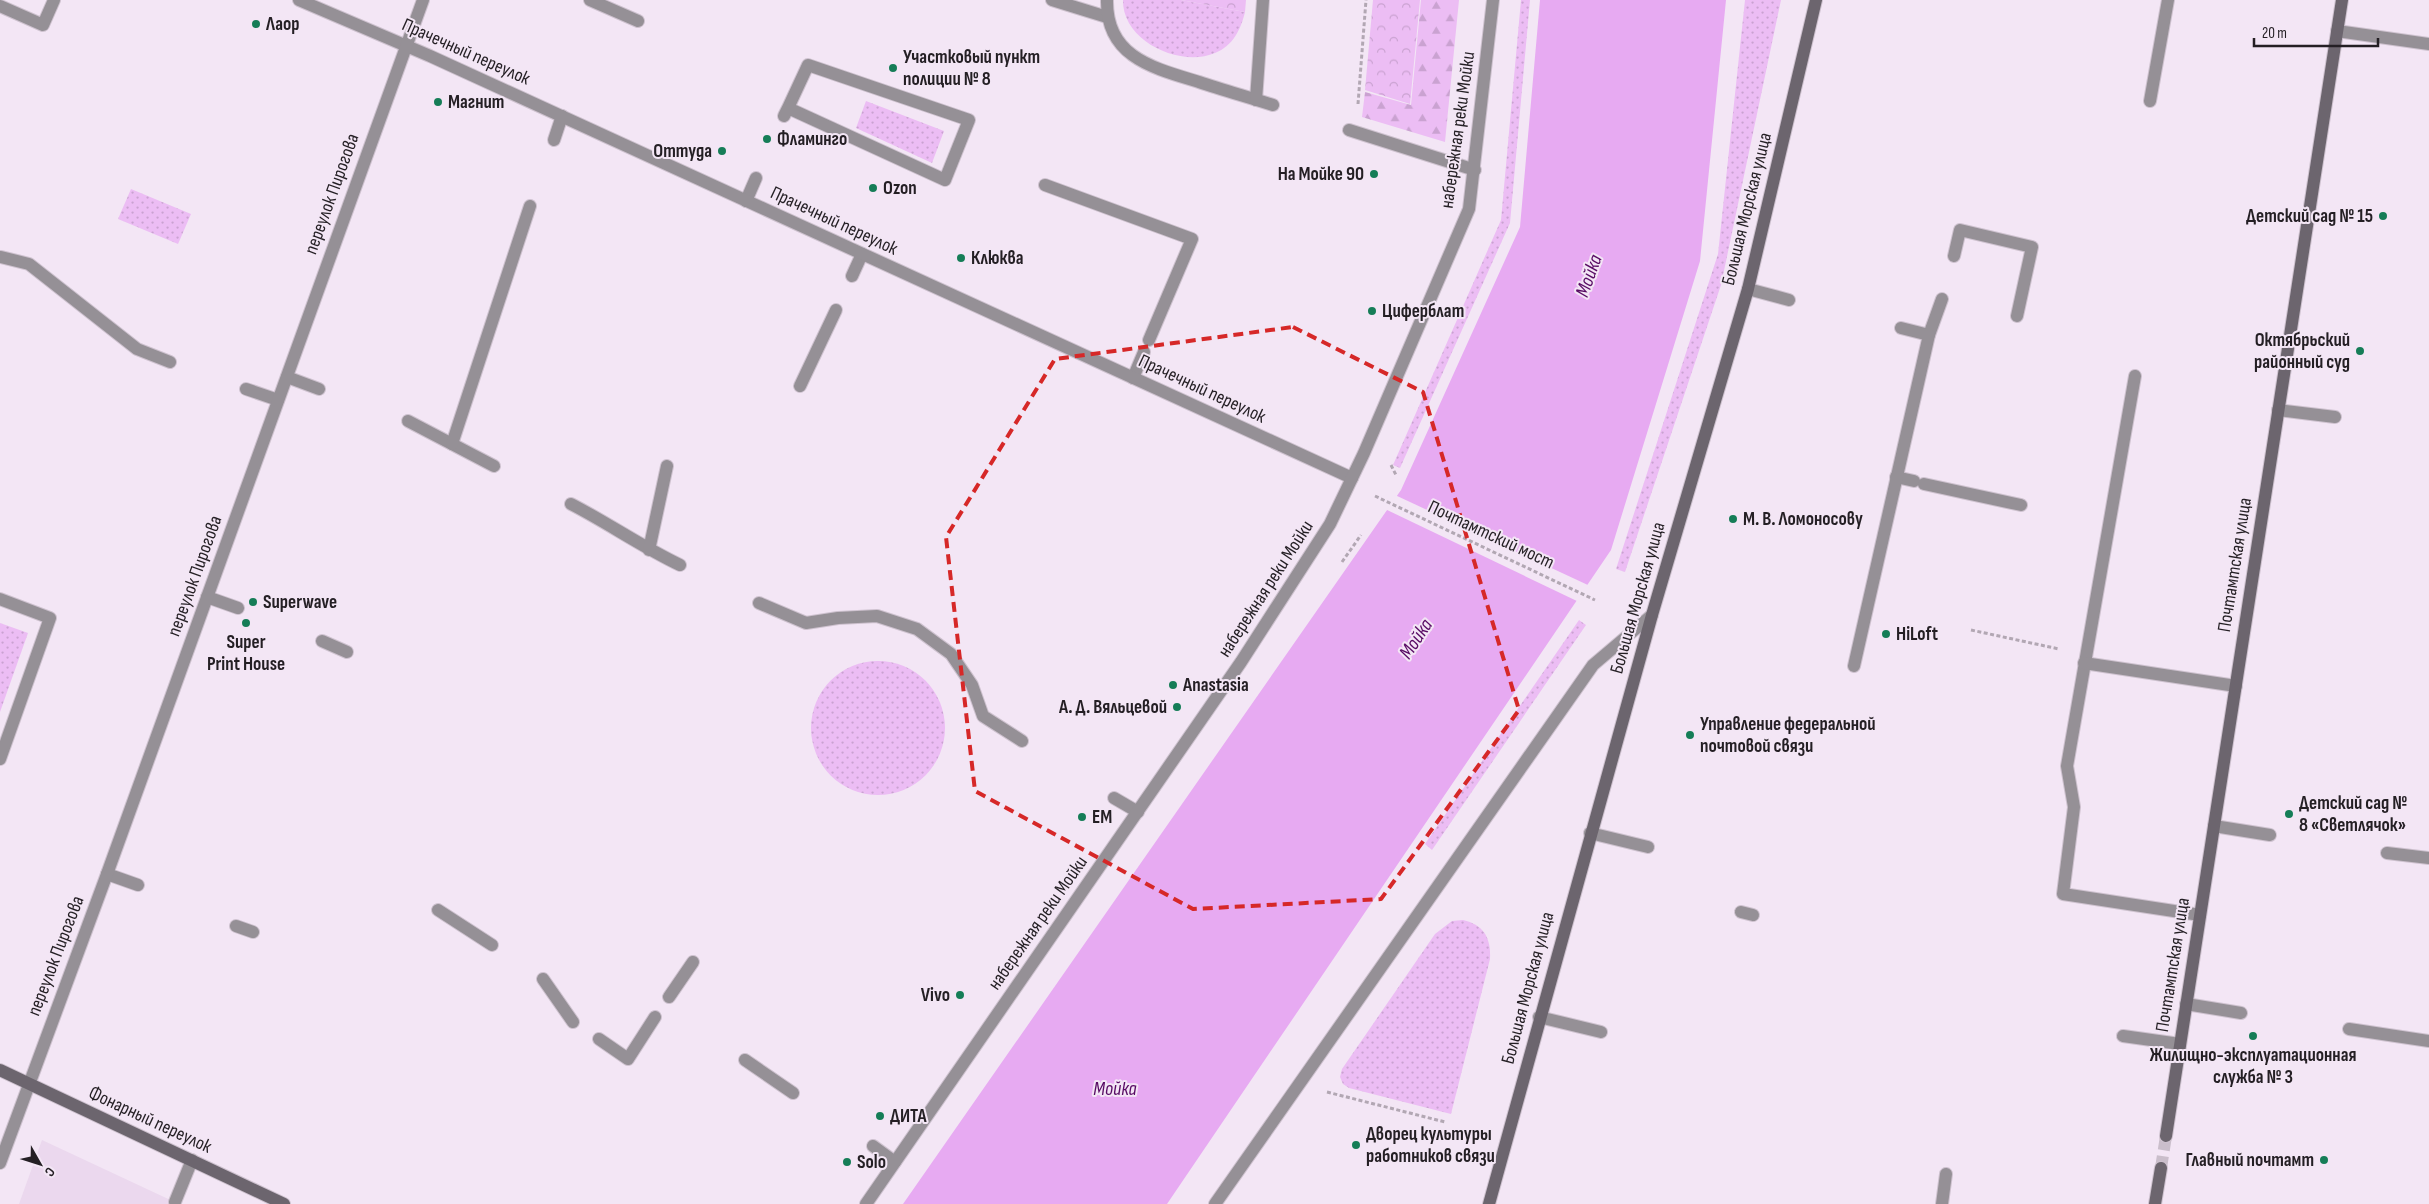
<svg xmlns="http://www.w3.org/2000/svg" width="2429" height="1204" font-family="'Sofia Sans Condensed',sans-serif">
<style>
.built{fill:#ebd8ee}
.grass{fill:url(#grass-dots)}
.forest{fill:url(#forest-firs)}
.park{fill:url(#park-crowns)}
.water{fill:#e7aaf2}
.pier{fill:#f3e6f5}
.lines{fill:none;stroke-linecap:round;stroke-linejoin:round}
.secondary-tunnel{stroke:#cabecb;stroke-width:12;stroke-dasharray:12 6;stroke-linecap:butt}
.lane-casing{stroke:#cec2cf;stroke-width:14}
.street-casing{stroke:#cec2cf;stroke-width:14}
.secondary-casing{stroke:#cec2cf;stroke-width:14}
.path{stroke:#b2a7b3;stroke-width:3;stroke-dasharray:4 2.5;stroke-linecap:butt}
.lane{stroke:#959096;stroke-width:12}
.street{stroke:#959096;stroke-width:12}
.secondary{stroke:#6c656e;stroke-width:12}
.marked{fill:none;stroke:#d62828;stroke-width:4;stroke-dasharray:10 6;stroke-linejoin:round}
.poi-dot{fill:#157d57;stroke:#f3e6f5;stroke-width:2}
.labels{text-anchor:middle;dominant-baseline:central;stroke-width:4;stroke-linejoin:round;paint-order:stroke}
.poi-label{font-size:19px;font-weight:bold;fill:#241f24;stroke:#f3e6f5;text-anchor:start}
.street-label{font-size:19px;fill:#241f24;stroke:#f3e6f5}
.water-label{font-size:20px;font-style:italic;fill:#580b64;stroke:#f3e6f5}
</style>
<defs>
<pattern id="grass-dots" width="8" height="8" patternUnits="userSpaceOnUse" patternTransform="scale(1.25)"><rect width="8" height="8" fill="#ecbdf4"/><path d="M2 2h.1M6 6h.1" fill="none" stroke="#caa2d1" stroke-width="1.8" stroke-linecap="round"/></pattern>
<pattern id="forest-firs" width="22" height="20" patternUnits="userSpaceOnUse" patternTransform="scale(1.25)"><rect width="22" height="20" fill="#ecbdf4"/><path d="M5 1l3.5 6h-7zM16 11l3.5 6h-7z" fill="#caa2d1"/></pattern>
<pattern id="park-crowns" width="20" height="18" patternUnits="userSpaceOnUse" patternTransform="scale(1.25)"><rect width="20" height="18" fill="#ecbdf4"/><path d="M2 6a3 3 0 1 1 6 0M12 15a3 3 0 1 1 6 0" fill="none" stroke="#caa2d1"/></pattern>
</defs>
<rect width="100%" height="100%" fill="#f3e6f5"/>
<!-- built -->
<polygon class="built" points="42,1140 179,1204 19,1204"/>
<!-- grass -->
<g class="grass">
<path d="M1123,0H1181L1245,12C1241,29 1233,46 1215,53C1180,68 1122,41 1123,0Z"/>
<polygon points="1521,0 1530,0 1510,223 1400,468 1393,465 1501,220"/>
<polygon points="1745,0 1781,0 1721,285 1625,572 1616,569 1718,254"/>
<polygon points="866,101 944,131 932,163 856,128"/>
<polygon points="131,189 191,214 178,244 118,219"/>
<polygon points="1579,620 1586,625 1432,850 1425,844"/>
<polygon points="0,623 28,633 0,712"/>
<circle cx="878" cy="728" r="67"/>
<path d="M1463,920C1484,925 1491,938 1490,959L1451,1114L1349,1088L1343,1084L1340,1077L1342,1069L1435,934L1452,921Z"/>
</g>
<!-- forest -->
<polygon class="forest" points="1421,0 1459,0 1445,142 1362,117 1365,92 1411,105"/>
<!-- park -->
<g class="park">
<polygon points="1181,0 1246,0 1245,12"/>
<polygon points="1373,0 1420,0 1410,104 1365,90"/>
</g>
<!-- water -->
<polygon class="water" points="1540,0 1726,0 1700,261 1611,550 1167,1204 903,1204 1401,490 1520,227"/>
<!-- pier -->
<polygon class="pier" points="1395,495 1590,586 1579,602 1385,509"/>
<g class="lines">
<!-- secondary-tunnel -->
<polyline class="secondary-tunnel" points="2161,1168 2166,1136"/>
<!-- lane casing -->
<g class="lane-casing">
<g id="lane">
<polyline points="590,0 638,21"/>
<polyline points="1052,0 1107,17"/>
<path d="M1107,0C1106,57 1153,68 1199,82C1223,90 1248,97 1273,105"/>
<polyline points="0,6 43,25 54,0"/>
<polyline points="2337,31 2429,44"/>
<polyline points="1256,100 1263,0"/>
<polyline points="2150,101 2168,0"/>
<polyline points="784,116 788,108 945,180 969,120 808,65 788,108"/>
<polyline points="1349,130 1475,170"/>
<polyline points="554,140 562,116"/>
<polyline points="1045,185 1192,239 1149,340"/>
<polyline points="746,201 756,178"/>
<polyline points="1954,256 1960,230 2032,247 2017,316"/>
<polyline points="1,257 29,264 137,349 170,362"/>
<polyline points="852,276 862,254"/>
<polyline points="1748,289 1789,300"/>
<polyline points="1929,335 1942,299"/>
<polyline points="2135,376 2067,766 2074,807 2063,894 2200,915"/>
<polyline points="287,377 319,389"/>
<polyline points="1133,378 1144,352"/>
<polyline points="800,386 836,310"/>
<polyline points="246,389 278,400"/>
<polyline points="2278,410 2335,417"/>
<polyline points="408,421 494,466"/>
<polyline points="452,444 530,206"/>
<polyline points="1896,477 1914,481"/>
<polyline points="1924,484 2021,505"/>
<path d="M571,504C608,523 642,547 680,565"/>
<polyline points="649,550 667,466"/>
<polyline points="207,597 238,608"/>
<polyline points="0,599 50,618 0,759"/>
<polyline points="759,603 806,623 838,618 877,616 917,629 951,654 972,685 983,716 1022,741"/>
<polyline points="322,641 347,652"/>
<polyline points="2084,663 2236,686"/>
<polyline points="1854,666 1929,335 1901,328"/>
<polyline points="1114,798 1138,812"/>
<polyline points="2214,826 2270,835"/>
<polyline points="1590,833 1648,847"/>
<polyline points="2387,853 2429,858"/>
<polyline points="107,874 138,885"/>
<polyline points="438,910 492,945"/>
<polyline points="1741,912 1753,915"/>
<polyline points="236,926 253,932"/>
<polyline points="543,979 573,1022"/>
<polyline points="669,997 693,962"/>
<polyline points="2186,1004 2241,1013"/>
<polyline points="1539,1017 1601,1032"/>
<polyline points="2349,1029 2429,1041"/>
<polyline points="2123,1036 2180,1044"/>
<polyline points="599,1039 628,1059 655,1017"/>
<polyline points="745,1060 793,1093"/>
<polyline points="873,1146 895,1162"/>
<polyline points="175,1202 192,1160"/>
<polyline points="1942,1204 1946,1174"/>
</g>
</g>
<!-- street casing -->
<g class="street-casing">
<g id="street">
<polyline points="299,0 430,56 1352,478"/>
<polyline points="0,1163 107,874 423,0"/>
<polyline points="866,1204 1241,662 1330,524 1364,453 1469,209 1493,0"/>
<polyline points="1215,1204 1593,665 1652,615"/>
</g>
</g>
<!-- secondary casing -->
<g class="secondary-casing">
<g id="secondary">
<polyline points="0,1070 284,1204"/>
<polyline points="2166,1136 2342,0"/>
<polyline points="1489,1204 1652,615 1748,289 1816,0"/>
<polyline points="2155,1204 2161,1168"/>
</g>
</g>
<!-- path -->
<g class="path">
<polyline points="1358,104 1366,0"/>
<polyline points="1391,465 1396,475"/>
<polyline points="1375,496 1595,600"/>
<polyline points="1342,562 1361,535"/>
<polyline points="1971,630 2059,649"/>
<polyline points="1327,1092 1445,1122"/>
</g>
<!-- lane -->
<use href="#lane" class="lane"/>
<!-- street -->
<use href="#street" class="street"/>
<!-- secondary -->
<use href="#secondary" class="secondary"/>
</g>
<!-- marked area -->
<path class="marked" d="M1293,327L1423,392L1519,710L1381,899L1193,909L975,791L946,537L1055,359Z"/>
<!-- markers -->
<g class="poi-dot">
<circle cx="256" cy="24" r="5"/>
<circle cx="893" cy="68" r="5"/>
<circle cx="438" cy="102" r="5"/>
<circle cx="767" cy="139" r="5"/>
<circle cx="722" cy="151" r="5"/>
<circle cx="1374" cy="174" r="5"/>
<circle cx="873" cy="188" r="5"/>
<circle cx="2383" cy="216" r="5"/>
<circle cx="961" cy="258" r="5"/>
<circle cx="1372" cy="311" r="5"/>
<circle cx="2360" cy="351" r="5"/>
<circle cx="1733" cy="519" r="5"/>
<circle cx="253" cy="602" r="5"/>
<circle cx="246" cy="623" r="5"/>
<circle cx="1886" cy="634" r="5"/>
<circle cx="1173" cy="685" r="5"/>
<circle cx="1177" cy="707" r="5"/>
<circle cx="1690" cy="735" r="5"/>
<circle cx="2289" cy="814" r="5"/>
<circle cx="1082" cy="817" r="5"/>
<circle cx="960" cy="995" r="5"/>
<circle cx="2253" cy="1036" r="5"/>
<circle cx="880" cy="1116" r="5"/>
<circle cx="1356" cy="1145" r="5"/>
<circle cx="2324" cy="1160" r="5"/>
<circle cx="847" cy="1162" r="5"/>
</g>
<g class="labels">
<!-- poi labels -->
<g class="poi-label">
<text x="266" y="24">Лаор</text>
<text x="903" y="57">Участковый пункт<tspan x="903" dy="22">полиции № 8</tspan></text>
<text x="448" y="102">Магнит</text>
<text x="777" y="139">Фламинго</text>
<text x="712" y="151" text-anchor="end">Оттуда</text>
<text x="1364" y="174" text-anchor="end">На Мойке 90</text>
<text x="883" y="188">Ozon</text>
<text x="2373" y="216" text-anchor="end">Детский сад № 15</text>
<text x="971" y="258">Клюква</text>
<text x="1382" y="311">Циферблат</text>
<text x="2350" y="340" text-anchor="end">Октябрьский<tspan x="2350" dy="22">районный суд</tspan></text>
<text x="1743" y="519">М. В. Ломоносову</text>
<text x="263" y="602">Superwave</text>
<text x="1896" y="634">HiLoft</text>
<text x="246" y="642" text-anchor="middle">Super<tspan x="246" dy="22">Print House</tspan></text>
<text x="1183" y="685">Anastasia</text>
<text x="1167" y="707" text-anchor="end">А. Д. Вяльцевой</text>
<text x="1700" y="724">Управление федеральной<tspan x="1700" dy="22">почтовой связи</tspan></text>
<text x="2299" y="803">Детский сад №<tspan x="2299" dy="22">8 «Светлячок»</tspan></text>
<text x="1092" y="817">ЕМ</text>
<text x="950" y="995" text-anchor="end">Vivo</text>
<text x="2253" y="1055" text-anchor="middle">Жилищно-эксплуатационная<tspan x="2253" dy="22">служба № 3</tspan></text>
<text x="890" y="1116">ДИТА</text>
<text x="1366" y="1134">Дворец культуры<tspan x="1366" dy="22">работников связи</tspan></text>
<text x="2314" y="1160" text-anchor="end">Главный почтамт</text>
<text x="857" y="1162">Solo</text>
</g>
<!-- street labels -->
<g class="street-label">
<text transform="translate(466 52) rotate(24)">Прачечный переулок</text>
<text transform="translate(1458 130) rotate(-82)">набережная реки Мойки</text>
<text transform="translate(332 194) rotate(-70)">переулок Пирогова</text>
<text transform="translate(1747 209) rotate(-76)">Большая Морская улица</text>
<text transform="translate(834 221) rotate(25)">Прачечный переулок</text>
<text transform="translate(1202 389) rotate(25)">Прачечный переулок</text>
<text transform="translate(1491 535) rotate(25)">Почтамтский мост</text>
<text transform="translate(2235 565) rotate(-81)">Почтамтская улица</text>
<text transform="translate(195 576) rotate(-70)">переулок Пирогова</text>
<text transform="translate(1266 589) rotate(-57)">набережная реки Мойки</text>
<text transform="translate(1638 598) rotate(-74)">Большая Морская улица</text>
<text transform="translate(1038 923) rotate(-55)">набережная реки Мойки</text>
<text transform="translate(56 956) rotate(-69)">переулок Пирогова</text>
<text transform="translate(2173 965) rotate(-81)">Почтамтская улица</text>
<text transform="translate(1528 988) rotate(-75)">Большая Морская улица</text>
<text transform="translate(150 1120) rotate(25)">Фонарный переулок</text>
</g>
<!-- water labels -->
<g class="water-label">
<text transform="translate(1589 276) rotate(-70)">Мойка</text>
<text transform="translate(1416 639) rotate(-56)">Мойка</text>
<text x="1115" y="1089">Мойка</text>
</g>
</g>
<!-- north arrow -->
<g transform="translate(40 1164) rotate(129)" stroke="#f3e6f5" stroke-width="4" paint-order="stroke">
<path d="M0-4L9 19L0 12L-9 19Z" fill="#241f24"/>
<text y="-8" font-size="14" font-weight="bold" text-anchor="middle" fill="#241f24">С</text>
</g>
<!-- scale -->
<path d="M2254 38v8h124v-8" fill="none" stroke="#241f24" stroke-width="2.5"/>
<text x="2262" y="38" font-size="15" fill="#241f24" stroke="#f3e6f5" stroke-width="4" paint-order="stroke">20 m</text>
</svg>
